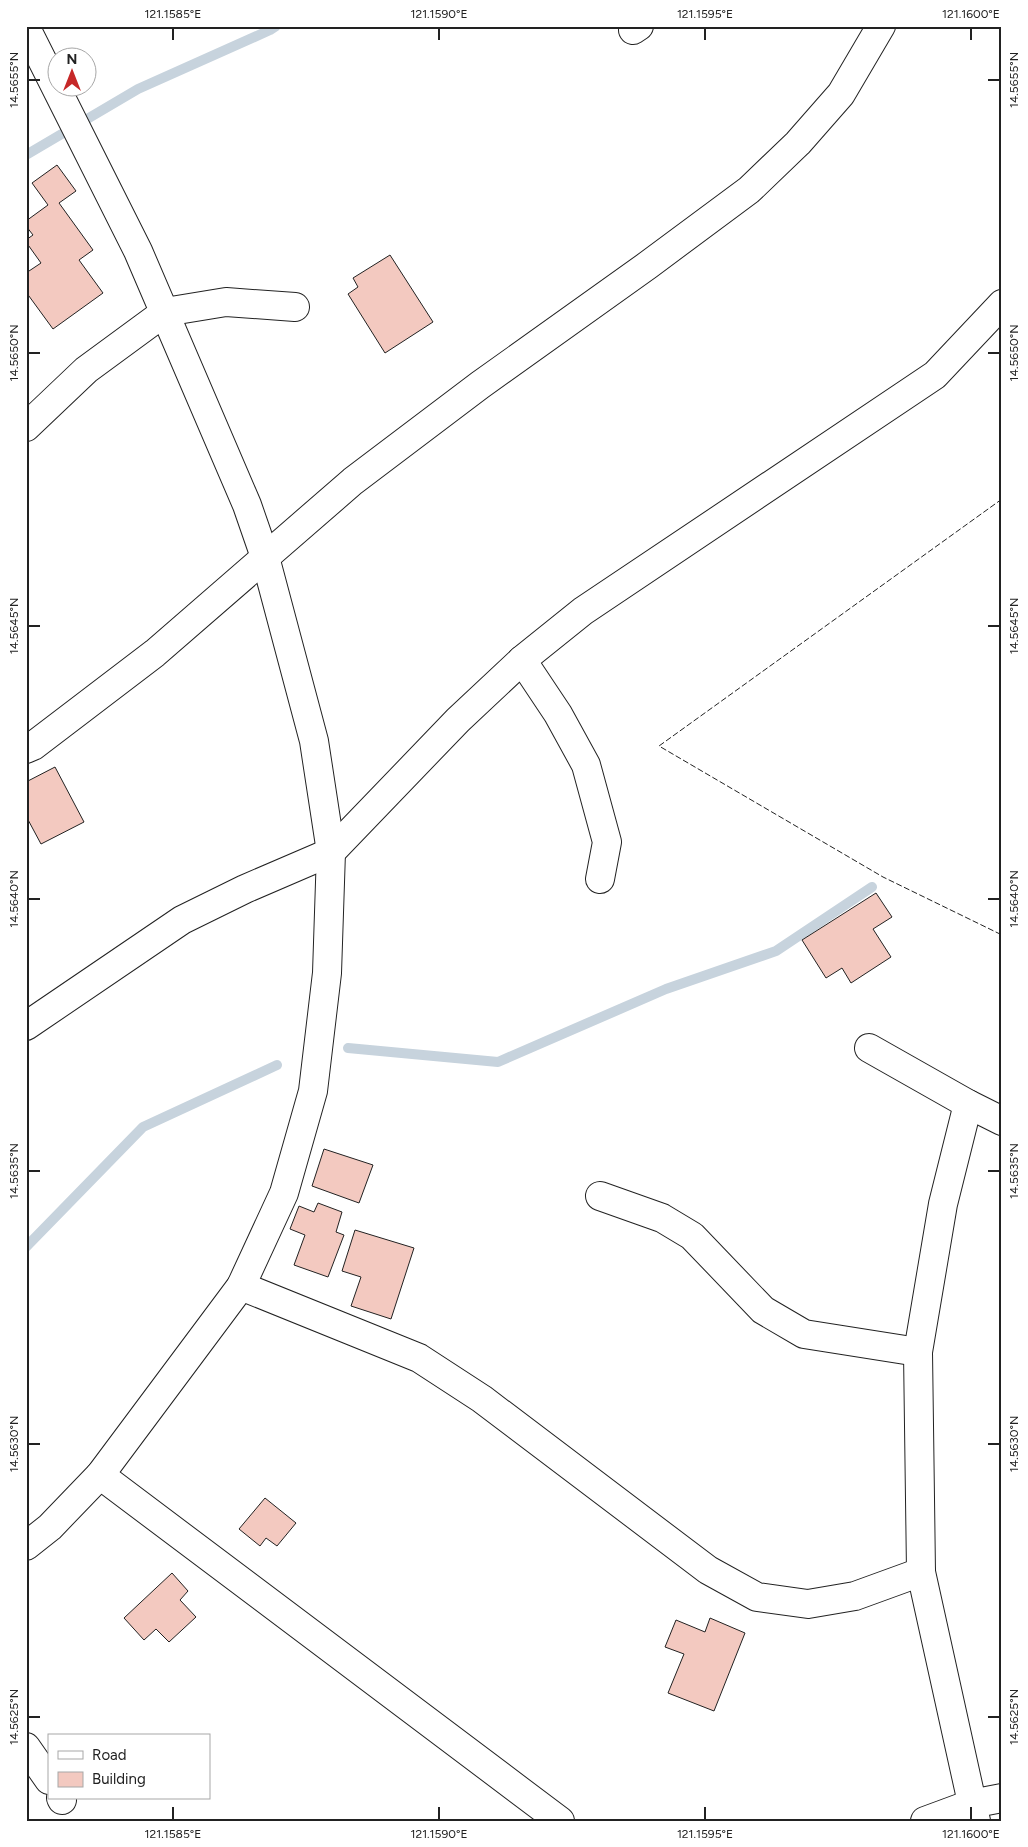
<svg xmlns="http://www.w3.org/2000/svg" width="1028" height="1847" font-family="Figtree,sans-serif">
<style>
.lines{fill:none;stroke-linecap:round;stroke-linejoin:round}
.stream{stroke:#c7d3dd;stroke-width:10}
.building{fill:#f3c9c0;stroke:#222}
.minor-casing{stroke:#222;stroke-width:30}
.minor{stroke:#fff;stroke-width:28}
.fence{stroke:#222;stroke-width:1;stroke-dasharray:6 2.5;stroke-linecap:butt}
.ticks{fill:none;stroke:#222;stroke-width:2}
.neatline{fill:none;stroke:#222;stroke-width:2}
.ticks-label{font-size:12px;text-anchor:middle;fill:#222}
</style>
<rect width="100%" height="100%" fill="#fff"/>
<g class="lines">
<!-- stream -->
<g class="stream">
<polyline points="26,155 138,89 270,30 276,26"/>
<polyline points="348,1048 498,1062 666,989 776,951 872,887"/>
<polyline points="26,1247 143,1127 277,1065"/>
</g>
</g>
<!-- building -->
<g class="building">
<polygon points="57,165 76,191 59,203 93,250 79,260 103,293 53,329 26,292 26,273 41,263 26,242 26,240 33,235 26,226 26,221 48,205 32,183"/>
<polygon points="390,255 433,322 385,353 348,294 358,287 353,278"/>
<polygon points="55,767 84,822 41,844 26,816 26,782"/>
<polygon points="876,893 892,917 873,929 891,957 851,983 842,968 826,978 802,940"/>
<polygon points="324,1149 373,1165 359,1203 312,1186"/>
<polygon points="318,1203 342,1212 336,1232 344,1235 328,1277 294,1265 305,1235 290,1229 299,1206 314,1212"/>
<polygon points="355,1230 414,1248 391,1319 351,1306 361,1277 342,1271"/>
<polygon points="265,1498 296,1523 277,1546 266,1538 260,1546 239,1529"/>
<polygon points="172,1573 188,1591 180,1600 196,1617 169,1642 156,1629 144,1640 124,1618"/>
<polygon points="710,1618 745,1633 714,1711 668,1693 684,1654 665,1647 676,1620 705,1632"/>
</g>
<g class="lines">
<!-- minor casing -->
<g class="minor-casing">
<g id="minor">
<polyline points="26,28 138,251 247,505 265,557 314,741 331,852 327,973 313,1091 284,1193 241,1286 100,1475 50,1527 26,1546"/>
<polyline points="633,30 639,26"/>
<polyline points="26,427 86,370 165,312 226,302 295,307"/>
<polyline points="522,660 558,714 586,765 607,842 600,879"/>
<polyline points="26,749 33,746 155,653 353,481 480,385 648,265 749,190 798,143 841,94 881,26"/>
<polyline points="26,1026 182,920 245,889 331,852 458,720 522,660 583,611 935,375 1002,304"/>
<polyline points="869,1048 968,1104 1002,1121"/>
<polyline points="968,1104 943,1204 918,1352 921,1572 976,1821"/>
<polyline points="600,1196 662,1218 692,1236 763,1310 804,1334 918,1352"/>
<polyline points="241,1286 419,1358 482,1399 708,1570 757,1597 808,1604 855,1596 921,1572"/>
<polyline points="100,1475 560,1821"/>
<polyline points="26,1747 49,1780"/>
<polyline points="61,1798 62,1800"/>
<polyline points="925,1821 971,1804 1002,1798"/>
</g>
</g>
<!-- minor -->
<use href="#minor" class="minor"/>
<!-- fence -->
<polyline class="fence" points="1002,499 659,746 883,877 1002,935"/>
</g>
<!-- ticks -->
<path class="ticks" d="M173,28V40M439,28V40M705,28V40M971,28V40M28,80H40M988,80H1000M28,353H40M988,353H1000M28,626H40M988,626H1000M28,899H40M988,899H1000M28,1171H40M988,1171H1000M28,1444H40M988,1444H1000M28,1717H40M988,1717H1000M173,1807V1820M439,1807V1820M705,1807V1820M971,1807V1820"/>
<!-- border -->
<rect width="1028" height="1847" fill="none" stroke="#ffffff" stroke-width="55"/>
<!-- legend -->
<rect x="48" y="1734" width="162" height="65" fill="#ffffff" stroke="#a7a7a7"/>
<rect x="58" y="1751" width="25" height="8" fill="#ffffff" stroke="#a7a7a7"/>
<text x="92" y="1760" font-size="15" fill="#222222">Road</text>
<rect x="58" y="1772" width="25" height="15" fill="#f3c9c0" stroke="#a7a7a7"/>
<text x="92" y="1784" font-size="15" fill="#222222">Building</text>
<!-- north arrow -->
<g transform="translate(72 72)"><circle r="24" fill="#ffffff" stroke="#a7a7a7"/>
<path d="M0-4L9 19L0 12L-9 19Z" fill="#c62828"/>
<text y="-8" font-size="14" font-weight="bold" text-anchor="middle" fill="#222222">N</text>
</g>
<rect x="28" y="28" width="972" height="1792" class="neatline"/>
<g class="ticks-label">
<text x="173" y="18">121.1585°E</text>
<text x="439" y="18">121.1590°E</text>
<text x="705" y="18">121.1595°E</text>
<text x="971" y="18">121.1600°E</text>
<text transform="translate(14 80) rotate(-90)" y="4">14.5655°N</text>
<text transform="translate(1014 80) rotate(-90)" y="4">14.5655°N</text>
<text transform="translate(14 353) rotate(-90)" y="4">14.5650°N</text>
<text transform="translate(1014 353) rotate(-90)" y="4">14.5650°N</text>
<text transform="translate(14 626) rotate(-90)" y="4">14.5645°N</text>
<text transform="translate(1014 626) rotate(-90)" y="4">14.5645°N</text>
<text transform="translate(14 899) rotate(-90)" y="4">14.5640°N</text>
<text transform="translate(1014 899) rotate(-90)" y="4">14.5640°N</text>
<text transform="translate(14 1171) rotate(-90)" y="4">14.5635°N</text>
<text transform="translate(1014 1171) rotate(-90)" y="4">14.5635°N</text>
<text transform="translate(14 1444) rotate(-90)" y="4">14.5630°N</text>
<text transform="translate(1014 1444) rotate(-90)" y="4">14.5630°N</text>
<text transform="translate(14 1717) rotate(-90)" y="4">14.5625°N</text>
<text transform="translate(1014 1717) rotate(-90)" y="4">14.5625°N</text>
<text x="173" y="1838">121.1585°E</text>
<text x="439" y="1838">121.1590°E</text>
<text x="705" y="1838">121.1595°E</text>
<text x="971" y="1838">121.1600°E</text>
</g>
</svg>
